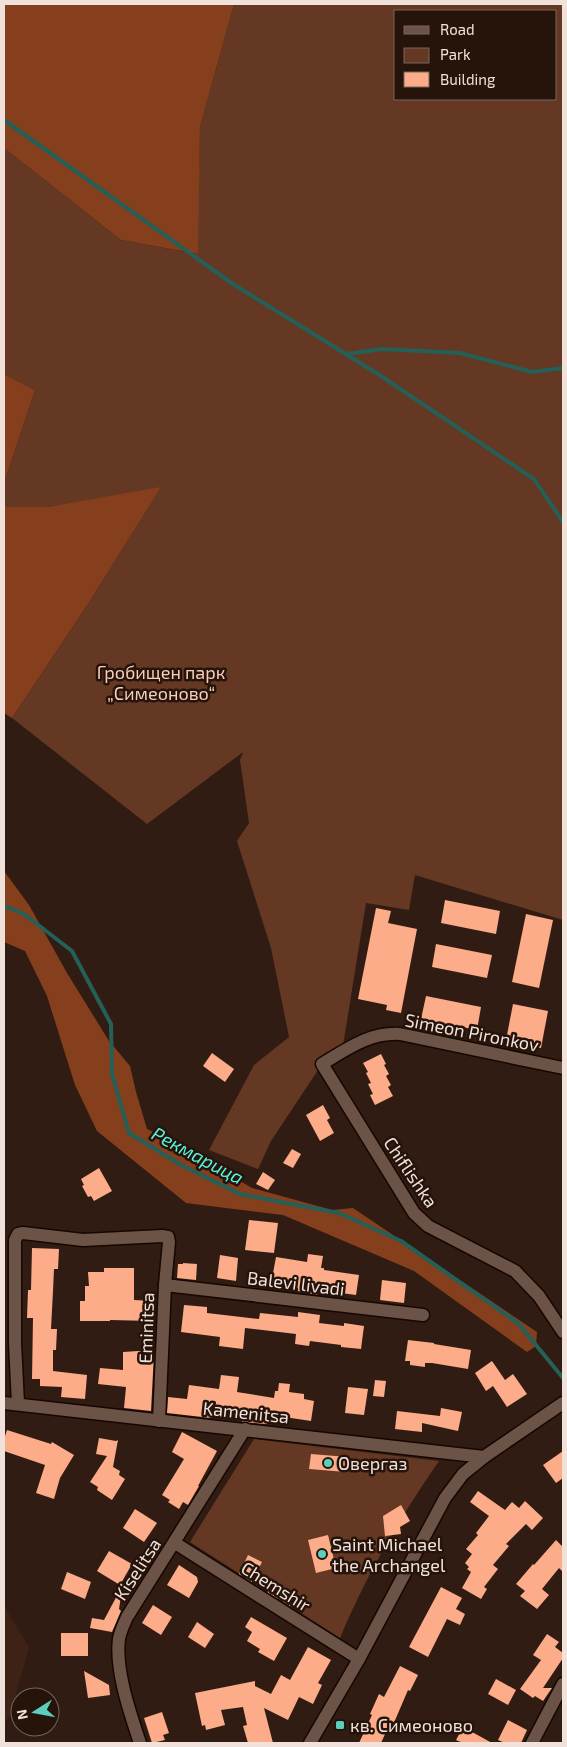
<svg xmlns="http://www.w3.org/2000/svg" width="567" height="1747" font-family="'Exo 2',sans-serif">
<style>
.built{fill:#3d2215}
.green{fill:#643823;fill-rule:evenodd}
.forest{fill:#853f1c}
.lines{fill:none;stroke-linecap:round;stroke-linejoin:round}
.stream{stroke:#246057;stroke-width:4}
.building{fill:#fcac88}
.minor-casing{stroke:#180601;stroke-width:15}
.tertiary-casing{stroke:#180601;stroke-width:15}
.minor{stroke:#6b5348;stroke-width:12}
.tertiary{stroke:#6b5348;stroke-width:12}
.poi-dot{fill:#5bcebc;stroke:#26130a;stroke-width:2}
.labels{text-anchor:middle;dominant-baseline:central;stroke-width:5;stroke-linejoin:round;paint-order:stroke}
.park-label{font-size:18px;fill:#f9cebc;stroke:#26130a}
.street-label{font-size:18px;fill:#f0e2db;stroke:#26130a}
.poi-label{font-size:18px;fill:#f0e2db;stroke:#26130a;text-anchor:start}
.water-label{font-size:19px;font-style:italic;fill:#54f5de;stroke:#26130a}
</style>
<rect width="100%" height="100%" fill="#311c13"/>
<!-- built -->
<polygon class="built" points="4,1606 29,1647 10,1715 4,1723"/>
<!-- green -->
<g class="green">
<path d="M234,4H563V920L415,875L409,910L366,903L342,1052L322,1064L271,1141L258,1169L209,1150L254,1065L289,1037L271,948L237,841L249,823L240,760L243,752L147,824L12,718L88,604L160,488L46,507H4V483L35,390L4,374V148L121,240L197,254L200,127ZM396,11H556V99H396Z"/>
<path d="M254,1439L439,1461C400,1517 366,1576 340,1638L190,1542Z"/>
</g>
<!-- forest -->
<g class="forest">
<polygon points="4,4 234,4 200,127 198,254 121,240 4,148"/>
<polygon points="4,374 35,390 4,483"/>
<polygon points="161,487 88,604 12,718 4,713 4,507 46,507"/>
<polygon points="4,871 29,905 67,973 109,1041 130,1066 136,1092 147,1129 176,1143 252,1188 332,1210 353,1208 537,1332 536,1346 527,1352 414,1271 283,1215 186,1203 97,1131 75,1085 47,996 25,951 4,942"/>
</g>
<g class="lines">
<!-- stream -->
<g class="stream">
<polyline points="4,120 233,284 378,374 534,479 563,522"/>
<polyline points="347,354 382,349 460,353 532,372 563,368"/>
<polyline points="4,906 24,914 72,951 111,1024 112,1074 129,1133 181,1165 240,1194 339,1213 401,1241 518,1323 563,1378"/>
</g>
</g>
<!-- building -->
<g class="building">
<polygon points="445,900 500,911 496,934 441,923"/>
<polygon points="376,908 391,911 388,923 417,929 401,1013 386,1010 387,1005 358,999"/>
<polygon points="526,914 553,920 539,988 512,982"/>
<polygon points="436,944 492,955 487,978 432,967"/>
<polygon points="426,996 481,1007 477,1030 421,1019"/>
<polygon points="513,1004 548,1011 541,1048 506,1040"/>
<polygon points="212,1053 234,1069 225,1082 203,1066"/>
<polygon points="381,1054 386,1064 384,1065 389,1074 386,1076 391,1085 388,1087 393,1096 375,1105 370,1095 373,1094 368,1084 371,1083 366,1073 368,1072 363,1063"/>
<polygon points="323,1105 330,1118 327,1120 334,1133 320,1141 306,1115"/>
<polygon points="292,1149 301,1154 293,1168 283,1163"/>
<polygon points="99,1168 112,1191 94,1201 91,1196 88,1197 82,1186 84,1185 81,1179"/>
<polygon points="263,1172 275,1180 268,1190 256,1184"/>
<polygon points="249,1220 278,1223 274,1253 245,1250"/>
<polygon points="32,1248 59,1249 58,1269 54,1269 53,1291 51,1329 57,1329 56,1350 53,1350 53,1371 87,1375 85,1399 61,1397 62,1387 40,1386 40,1379 32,1379 33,1318 27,1318 28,1290 31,1290"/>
<polygon points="308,1254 323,1256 321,1268 324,1268 324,1270 359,1275 356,1295 318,1290 317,1295 298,1291 298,1288 271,1284 276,1257 307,1262"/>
<polygon points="220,1255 238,1258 236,1281 217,1278"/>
<polygon points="183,1263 197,1264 196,1280 177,1278 178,1264 183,1264"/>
<polygon points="104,1268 134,1268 134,1300 153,1301 152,1321 110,1320 110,1321 80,1321 80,1301 85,1301 85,1286 89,1286 88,1272 104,1272"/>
<polygon points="382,1280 406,1283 404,1303 380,1300"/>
<polygon points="184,1305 207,1307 207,1313 259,1319 260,1313 298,1317 298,1312 320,1315 319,1323 344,1326 344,1323 364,1326 361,1349 341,1347 341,1345 310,1341 309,1346 295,1344 296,1334 245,1328 243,1349 219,1346 220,1337 181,1332"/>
<polygon points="408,1340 434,1343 434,1344 471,1350 468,1369 432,1363 425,1363 425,1367 410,1365 410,1361 405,1361"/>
<polygon points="138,1351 154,1353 151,1411 124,1408 126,1387 98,1384 100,1368 123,1370 123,1352"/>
<polygon points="492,1361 505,1380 513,1374 527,1394 507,1407 493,1386 486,1391 475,1373"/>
<polygon points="221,1375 239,1377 237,1392 274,1398 275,1391 278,1391 279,1383 290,1384 289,1392 304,1394 304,1399 314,1401 311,1421 271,1415 270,1421 268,1421 267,1424 242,1422 243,1411 212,1407 211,1418 167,1413 168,1397 187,1399 189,1385 219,1389"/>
<polygon points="375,1380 386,1381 384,1397 373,1396"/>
<polygon points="348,1387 368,1389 364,1415 345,1413"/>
<polygon points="441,1408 462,1412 458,1431 422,1423 422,1432 395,1429 397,1411 440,1416"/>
<polygon points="7,1430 51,1444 52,1442 74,1455 60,1478 54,1499 36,1493 45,1465 4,1451 4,1439"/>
<polygon points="182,1432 217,1451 198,1486 199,1486 188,1505 183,1502 179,1509 168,1502 170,1500 162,1495 184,1459 172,1452"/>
<polygon points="99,1438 116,1441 118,1440 113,1467 120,1471 119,1475 125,1479 112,1500 97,1490 98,1487 90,1482 107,1456 96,1454"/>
<polygon points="563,1451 563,1478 556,1483 543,1465"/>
<polygon points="311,1454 348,1457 346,1472 309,1469"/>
<polygon points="478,1491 505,1510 512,1502 519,1508 525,1501 543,1518 532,1530 526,1524 506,1544 509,1546 493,1565 498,1569 484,1587 487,1589 481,1599 462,1588 471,1572 467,1569 469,1567 465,1563 472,1554 466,1549 478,1535 476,1533 489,1516 470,1502"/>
<polygon points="401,1505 410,1521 400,1527 401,1534 385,1536 383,1516"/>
<polygon points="135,1509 157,1523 144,1542 123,1528"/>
<polygon points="328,1535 336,1568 316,1573 308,1540"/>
<polygon points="556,1540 563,1547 563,1572 559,1568 542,1589 549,1595 537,1609 520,1596 525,1591 516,1584 533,1564 534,1565"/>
<polygon points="109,1551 132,1564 120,1585 97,1571"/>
<polygon points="248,1555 262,1562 252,1582 239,1574"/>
<polygon points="179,1565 197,1577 198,1582 189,1598 167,1585"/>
<polygon points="67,1572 91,1582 85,1599 61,1589"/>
<polygon points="274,1581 299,1597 292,1607 267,1592"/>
<polygon points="441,1587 462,1598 456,1609 465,1614 460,1625 447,1619 428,1657 409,1647"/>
<polygon points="120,1590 122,1590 119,1609 121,1611 112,1632 90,1628 92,1618 104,1620"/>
<polygon points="153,1605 172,1617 161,1635 142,1623"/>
<polygon points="251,1617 287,1638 274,1661 258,1652 260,1649 247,1641 252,1632 245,1627"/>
<polygon points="197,1622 214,1634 205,1648 188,1637"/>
<rect x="61" y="1633" width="27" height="23"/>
<polygon points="547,1634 559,1642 555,1647 563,1653 563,1658 543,1688 552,1688 543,1701 535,1696 533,1698 520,1689 541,1660 533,1655"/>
<polygon points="308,1647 331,1660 318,1683 322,1685 313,1704 299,1697 288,1720 264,1708 273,1743 248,1743 243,1726 247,1725 243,1707 221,1710 225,1725 206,1730 205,1725 202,1726 195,1693 255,1681 255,1686 271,1694 281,1675 290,1680"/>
<polygon points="400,1666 418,1675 410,1691 408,1690 393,1725 390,1723 381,1743 359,1743 372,1715 370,1714 379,1694 384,1697"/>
<polygon points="84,1671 109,1685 110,1695 88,1698"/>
<polygon points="496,1679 516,1690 508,1705 488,1694"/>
<polygon points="162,1712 169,1733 163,1735 165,1740 152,1743 144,1718"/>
<polygon points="508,1720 527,1730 521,1743 505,1743 498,1740"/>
<polygon points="463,1727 492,1743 463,1743 456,1740"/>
</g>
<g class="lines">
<!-- minor casing -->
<g class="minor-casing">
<g id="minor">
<path d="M563,1068L400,1034C370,1032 347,1049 322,1064L414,1213L428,1226L515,1271L539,1296L563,1332"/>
<polyline points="165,1285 423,1315"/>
<polyline points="4,1403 484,1457"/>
<polyline points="18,1404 15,1343 15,1240 18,1234 23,1233 83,1240 162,1236 168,1237 169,1242 165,1285 159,1421"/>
<polyline points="175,1543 359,1659"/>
<path d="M140,1743C130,1713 115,1670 119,1639C120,1632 124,1624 127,1617L245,1429"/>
<polyline points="532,1743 563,1684"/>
</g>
</g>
<!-- tertiary casing -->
<g class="tertiary-casing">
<polyline id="tertiary" points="310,1743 359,1659 445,1498 463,1474 484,1457 563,1403"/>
</g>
<!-- minor -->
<use href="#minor" class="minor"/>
<!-- tertiary -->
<use href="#tertiary" class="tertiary"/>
</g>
<!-- markers -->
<g class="poi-dot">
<circle cx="328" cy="1463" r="5"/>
<circle cx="322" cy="1554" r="5"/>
<rect x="335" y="1720" width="10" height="10" rx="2.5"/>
</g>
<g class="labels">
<!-- park labels -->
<g class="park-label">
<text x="161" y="672">Гробищен парк<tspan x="161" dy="21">„Симеоново“</tspan></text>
</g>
<!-- street labels -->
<g class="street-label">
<text transform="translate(472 1032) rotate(11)">Simeon Pironkov</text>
<text transform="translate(411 1172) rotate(56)">Chiflishka</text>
<text transform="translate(296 1283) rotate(7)">Balevi livadi</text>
<text transform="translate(146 1328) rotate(-88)">Eminitsa</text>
<text transform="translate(246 1412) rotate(6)">Kamenitsa</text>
<text transform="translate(137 1569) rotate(-57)">Kiselitsa</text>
<text transform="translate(276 1586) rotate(32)">Chemshir</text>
</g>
<!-- poi labels -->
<g class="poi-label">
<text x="338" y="1463">Овергаз</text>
<text x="332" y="1544">Saint Michael<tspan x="332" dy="21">the Archangel</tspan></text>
<text x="350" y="1725">кв. Симеоново</text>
</g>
<!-- water labels -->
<g class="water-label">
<text transform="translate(198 1155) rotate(28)">Рекмарица</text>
</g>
</g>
<!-- border -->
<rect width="567" height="1747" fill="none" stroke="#f0e2db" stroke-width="10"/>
<!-- legend -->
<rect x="394" y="10" width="162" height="90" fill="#26130a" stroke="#77665e"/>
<rect x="404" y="26" width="25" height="8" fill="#6b5348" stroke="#77665e"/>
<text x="440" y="35" font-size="15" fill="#f0e2db">Road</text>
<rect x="404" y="48" width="25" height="15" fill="#643823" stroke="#77665e"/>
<text x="440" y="60" font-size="15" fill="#f0e2db">Park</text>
<rect x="404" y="72" width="25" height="15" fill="#fcac88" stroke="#77665e"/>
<text x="440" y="85" font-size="15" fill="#f0e2db">Building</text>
<!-- north arrow -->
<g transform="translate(35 1712) rotate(259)"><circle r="24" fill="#26130a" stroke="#77665e"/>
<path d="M0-4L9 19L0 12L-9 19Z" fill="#5bcebc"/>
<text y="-8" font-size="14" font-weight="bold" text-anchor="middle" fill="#f0e2db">N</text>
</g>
</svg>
